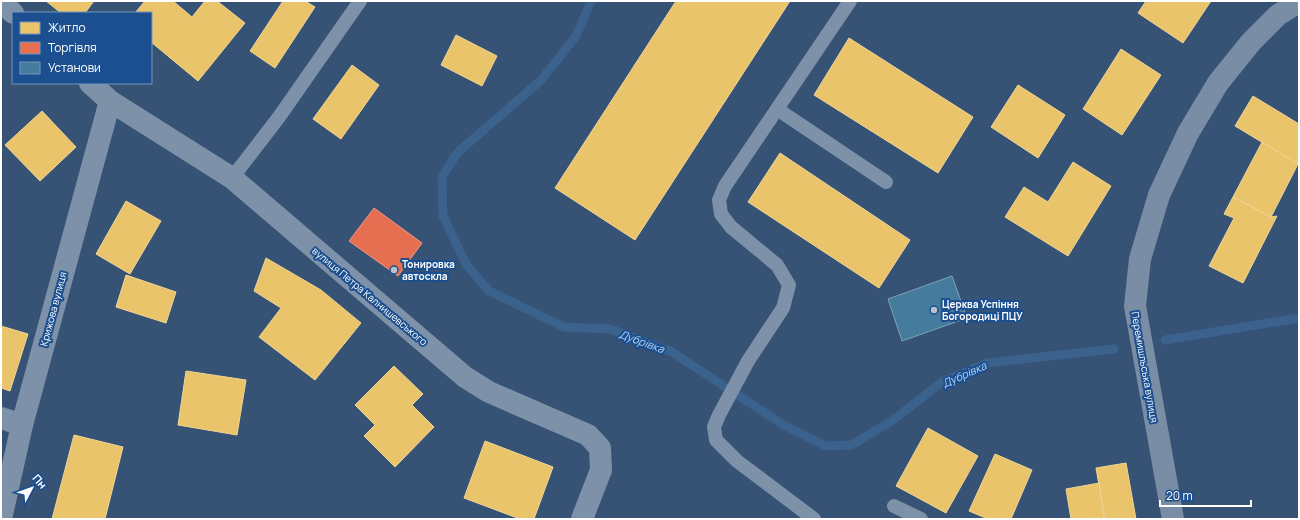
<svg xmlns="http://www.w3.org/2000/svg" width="1300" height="520" font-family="Manrope,sans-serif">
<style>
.homes{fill:#e9c46a;stroke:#f0d697}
.shops{fill:#e76f51;stroke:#ee9a85}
.public{fill:#457b9d;stroke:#7da3ba}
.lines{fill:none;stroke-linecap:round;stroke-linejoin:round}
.stream{stroke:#3b618d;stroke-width:9}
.lane{stroke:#7d92a8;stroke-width:14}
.street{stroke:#7d92a8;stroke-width:22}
.secondary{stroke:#798da4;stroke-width:22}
.poi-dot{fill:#b9c2ce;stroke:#1b4f8f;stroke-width:1.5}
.labels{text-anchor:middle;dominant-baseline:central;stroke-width:4;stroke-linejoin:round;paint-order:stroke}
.poi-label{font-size:10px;font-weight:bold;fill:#fff;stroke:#1b4f8f;text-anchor:start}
.street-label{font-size:10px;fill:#fff;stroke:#1b4f8f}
.water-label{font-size:11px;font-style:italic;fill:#b5d3f5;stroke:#1b4f8f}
</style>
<rect width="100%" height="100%" fill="#365274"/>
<!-- homes -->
<g class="homes">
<polygon points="46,1 94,1 85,13 61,13"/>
<polygon points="145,1 173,1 192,17 205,1 217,1 245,23 198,81 151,42 151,13 135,13"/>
<polygon points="283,1 305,1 315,7 275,68 250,51"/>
<polygon points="676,1 790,1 635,240 555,188"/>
<polygon points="1146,1 1211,1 1183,43 1138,13"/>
<polygon points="456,35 497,56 482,86 441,65"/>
<polygon points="849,38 973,117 938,173 814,95"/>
<polygon points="1121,49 1161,75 1122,135 1083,109"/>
<polygon points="352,65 379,85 341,139 313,119"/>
<polygon points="1018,85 1065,115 1038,158 991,127"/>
<polygon points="1253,96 1299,124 1298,164 1235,126"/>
<polygon points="42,111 76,147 40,181 5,145"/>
<polygon points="1262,142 1298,164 1271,217 1233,197"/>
<polygon points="780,153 910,240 879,288 748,202"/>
<polygon points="1073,162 1111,186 1068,256 1005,217 1024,187 1048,202"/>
<polygon points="1233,197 1271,217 1277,216 1243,283 1209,266 1234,218 1224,214"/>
<polygon points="126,201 161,221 130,274 96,254"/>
<polygon points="266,258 321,290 361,323 315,380 259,337 281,308 254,291"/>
<polygon points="126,275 176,292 166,323 116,307"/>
<polygon points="1,326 28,334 10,391 1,388"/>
<polygon points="394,366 423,394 412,405 434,427 395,467 364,436 375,425 355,405"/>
<polygon points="186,371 246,380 237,435 178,425"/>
<polygon points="928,428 978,456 946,513 896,486"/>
<polygon points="74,435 123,447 105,519 52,519"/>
<polygon points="485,441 553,467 534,519 520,519 464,498"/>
<polygon points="995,454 1032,470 1011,519 988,519 969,511"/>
<polygon points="1126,463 1136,519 1105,519 1096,468"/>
<polygon points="1099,483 1104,518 1071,519 1066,489"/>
</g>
<!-- shops -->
<polygon class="shops" points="374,208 422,243 398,276 349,241"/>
<!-- public -->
<polygon class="public" points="952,276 967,318 902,341 888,299"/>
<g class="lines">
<!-- stream -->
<g class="stream">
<polyline points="591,1 576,36 541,80 457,153 442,177 443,216 466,264 489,291 564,327 610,329 672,352 782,424 826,446 852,445 893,420 942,382 987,363 1114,349"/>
<polyline points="1165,340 1299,318"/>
</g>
<!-- lane -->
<g class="lane">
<polyline points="777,109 886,182"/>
<polyline points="232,178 279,117 360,1"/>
<polyline points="894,506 921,519"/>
<polyline points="814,519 737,461 716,440 714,427 719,415 748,361 783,308 789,285 777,265 731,227 721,214 719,200 725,186 850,1"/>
</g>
<!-- street -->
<g class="street">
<polyline points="1,2 13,13"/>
<polyline points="90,83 110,101 232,178 465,377 489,392 588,435 600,448 601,470 582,519"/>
<polyline points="1,418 22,425"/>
<polyline points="1,519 22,425 110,101"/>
</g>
<!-- secondary -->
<polyline class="secondary" points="1173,519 1135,306 1140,259 1159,195 1188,133 1218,83 1251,42 1278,15 1299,2"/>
</g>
<!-- markers -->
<g class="poi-dot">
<circle cx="394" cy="270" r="4"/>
<circle cx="934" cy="310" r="4"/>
</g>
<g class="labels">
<!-- poi labels -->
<g class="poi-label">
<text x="402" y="264">Тонировка<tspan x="402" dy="12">автоскла</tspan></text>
<text x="942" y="304">Церква Успіння<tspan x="942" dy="12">Богородиці ПЦУ</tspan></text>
</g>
<!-- street labels -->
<g class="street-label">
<text transform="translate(370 296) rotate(40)">вулиця Петра Калнишевського</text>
<text transform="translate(53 309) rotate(-75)">Крижова вулиця</text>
<text transform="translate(1145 367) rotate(80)">Перемишльська вулиця</text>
</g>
<!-- water labels -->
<g class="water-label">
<text transform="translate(642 341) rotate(20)">Дубрівка</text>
<text transform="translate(964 374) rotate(-24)">Дубрівка</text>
</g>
</g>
<!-- border -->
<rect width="1300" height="520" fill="none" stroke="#ffffff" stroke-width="4"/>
<!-- legend -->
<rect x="12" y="12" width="140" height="72" fill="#1b4f8f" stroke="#7695bc"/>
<rect x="20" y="22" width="20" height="12" fill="#e9c46a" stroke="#7695bc"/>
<text x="48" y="32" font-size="12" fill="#ffffff">Житло</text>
<rect x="20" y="42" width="20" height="12" fill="#e76f51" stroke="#7695bc"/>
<text x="48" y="52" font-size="12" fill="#ffffff">Торгівля</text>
<rect x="20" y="62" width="20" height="12" fill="#457b9d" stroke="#7695bc"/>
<text x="48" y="72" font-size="12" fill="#ffffff">Установи</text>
<!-- north arrow -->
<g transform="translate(32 488) rotate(49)" stroke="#1b4f8f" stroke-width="3" paint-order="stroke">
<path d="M0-3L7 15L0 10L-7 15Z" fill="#ffffff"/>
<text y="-6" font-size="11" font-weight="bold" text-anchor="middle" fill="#ffffff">Пн</text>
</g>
<!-- scale -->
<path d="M1160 500v6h91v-6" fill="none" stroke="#ffffff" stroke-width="2"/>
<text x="1166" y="500" font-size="12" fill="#ffffff" stroke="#1b4f8f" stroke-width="3" paint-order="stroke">20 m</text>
</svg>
